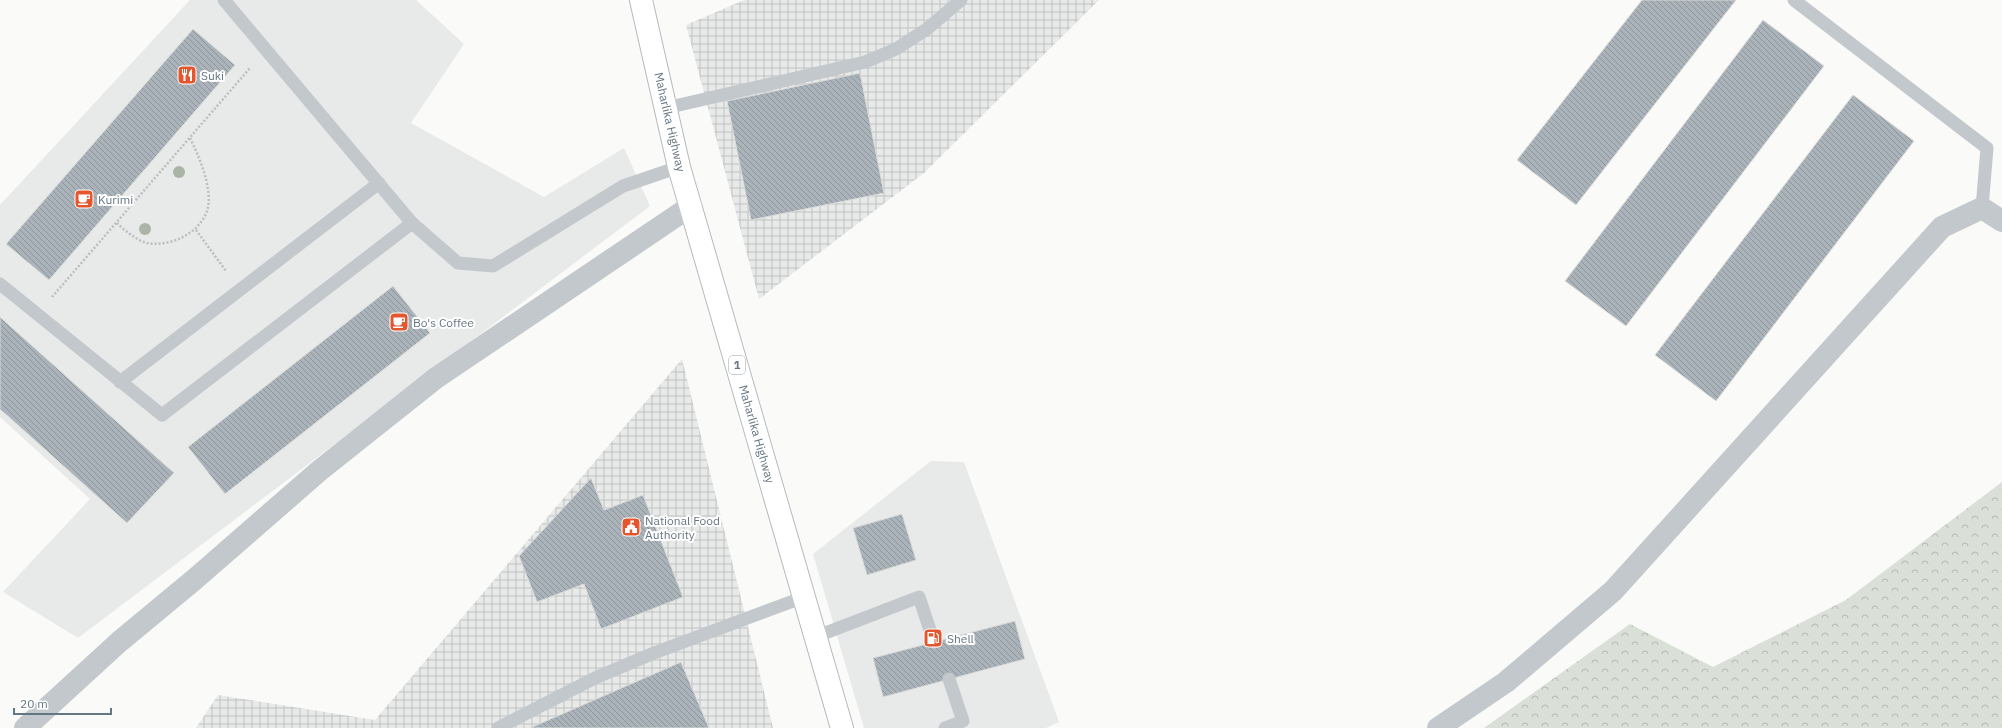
<svg xmlns="http://www.w3.org/2000/svg" width="2002" height="728" font-family="'IBM Plex Sans',sans-serif">
<style>
.built{fill:#e8e9e9}
.industrial{fill:url(#industrial-grid)}
.forest{fill:url(#forest-crowns)}
.building{fill:url(#building-back-hatch);stroke:#dcdcda}
.lines{fill:none;stroke-linecap:round;stroke-linejoin:round}
.primary-casing{stroke:#b5babe;stroke-width:24}
.path{stroke:#bbbfc2;stroke-width:2.5;stroke-dasharray:2 2;stroke-linecap:butt}
.service{stroke:#c3c8cc;stroke-width:13}
.minor{stroke:#c3c8cc;stroke-width:22}
.primary{stroke:#fff;stroke-width:22}
.tree{fill:#aab4a7}
.labels{text-anchor:middle;dominant-baseline:central;stroke-width:4;stroke-linejoin:round;paint-order:stroke}
.shield{fill:#fff;stroke:#939fa8;stroke-width:1}
.shield-label{font-size:11px;font-weight:bold;fill:#657683}
.poi-label{font-size:12px;fill:#657683;stroke:#fff;text-anchor:start}
.street-label{font-size:12px;fill:#657683;stroke:#fff}
</style>
<defs>
<pattern id="industrial-grid" width="8" height="8" patternUnits="userSpaceOnUse"><rect width="8" height="8" fill="#e8e9e9"/><path d="M0 4h8M4 0v8" fill="none" stroke="#c0c1c2"/></pattern>
<pattern id="forest-crowns" width="20" height="18" patternUnits="userSpaceOnUse"><rect width="20" height="18" fill="#dadfd7"/><path d="M2 6a3 3 0 1 1 6 0M12 15a3 3 0 1 1 6 0" fill="none" stroke="#b4b9b4"/></pattern>
<pattern id="building-back-hatch" width="6" height="6" patternUnits="userSpaceOnUse"><rect width="6" height="6" fill="#aab3b9"/><path d="M-1 5l2 2M0 0l6 6M5-1l2 2" fill="none" stroke="#8e969c"/></pattern>
</defs>
<rect width="100%" height="100%" fill="#fafaf8"/>
<!-- built -->
<g class="built">
<polygon points="190,0 416,0 464,44 411,123 544,197 624,148 650,206 78,638 3,592 90,499 0,417 0,205"/>
<polygon points="931,461 964,462 1059,722 1046,728 864,728 813,554"/>
</g>
<!-- industrial -->
<g class="industrial">
<polygon points="744,0 1099,0 924,173 759,299 686,25"/>
<polygon points="682,359 773,728 196,728 218,695 375,720"/>
</g>
<!-- forest -->
<polygon class="forest" points="2002,482 2002,728 1484,728 1630,624 1713,667 1846,600"/>
<!-- building -->
<g class="building">
<polygon points="1642,0 1736,0 1576,205 1517,160"/>
<polygon points="1763,20 1824,66 1626,326 1565,281"/>
<polygon points="193,29 235,65 49,280 6,244"/>
<polygon points="860,73 884,193 751,220 727,101"/>
<polygon points="1853,95 1914,141 1716,401 1655,355"/>
<polygon points="393,286 430,333 225,494 188,447"/>
<polygon points="0,317 174,473 127,523 0,409"/>
<polygon points="591,478 604,510 643,495 683,597 601,629 584,584 537,602 519,556"/>
<polygon points="902,514 916,560 867,575 853,528"/>
<polygon points="1015,621 1025,659 883,697 873,658"/>
<polygon points="681,662 709,728 530,728"/>
</g>
<g class="lines">
<!-- primary casing -->
<g class="primary-casing">
<polyline id="primary" points="641,0 679,167 842,728"/>
</g>
<!-- path -->
<g class="path">
<path d="M117,223C124,230 136,240 147,243C170,247 199,234 207,211C214,191 199,156 190,138"/>
<polyline points="196,230 226,271"/>
<polyline points="52,297 250,68"/>
</g>
<!-- service -->
<g class="service">
<polyline points="224,0 412,223 458,263 493,266 623,186 679,167"/>
<polyline points="1794,0 1987,148 1982,208"/>
<polyline points="666,108 865,62 896,49 927,29 961,0"/>
<polyline points="0,284 162,415 412,223"/>
<polyline points="120,382 379,183"/>
<polyline points="815,637 919,597 934,642"/>
<polyline points="498,728 595,678 654,653 804,597"/>
<polyline points="945,728 963,721 949,679"/>
</g>
<!-- minor -->
<g class="minor">
<polyline points="25,728 119,642 195,579 319,471 436,378 691,206"/>
<polyline points="1438,728 1506,682 1613,591 1942,227 1982,208 2002,221"/>
</g>
<!-- primary -->
<use href="#primary" class="primary"/>
</g>
<!-- trees -->
<g class="tree">
<circle cx="179" cy="172" r="6"/>
<circle cx="145" cy="229" r="6"/>
</g>
<!-- icons -->
<defs>
<g id="restaurant-square" transform="scale(1)"><rect x="-9" y="-9" width="18" height="18" rx="4" fill="#e4572e" stroke="#fff"/><path d="M-5-6h1v4h1v-4h1v4h1v-4h1v5L-1.5 .5V6h-2V.5L-5-1ZM5-6V6H3V1.5H1.5Q1.5-4 5-6Z" fill="#fff"/></g>
<g id="cafe-square" transform="scale(1)"><rect x="-9" y="-9" width="18" height="18" rx="4" fill="#e4572e" stroke="#fff"/><path d="M-5.5-4.5H6V0H3Q3 3.5 0 3.5H-2.5Q-5.5 3.5-5.5 0ZM3-3.2v2h1.7v-2ZM-6 4.5H4V6H-6Z" fill="#fff"/></g>
<g id="civic-square" transform="scale(1)"><rect x="-9" y="-9" width="18" height="18" rx="4" fill="#e4572e" stroke="#fff"/><path d="M-.6-6.5H3V-4.5H.6V-3L4-1V1h2V6H-6V1h2V-1L-.6-3ZM-1.2 2.5V6h2.4V2.5Z" fill="#fff"/></g>
<g id="fuel-square" transform="scale(1)"><rect x="-9" y="-9" width="18" height="18" rx="4" fill="#e4572e" stroke="#fff"/><path d="M-5.5-6h7V0h2V4h1.3V-2.5L3-4.5l.8-.8L6-3V5H2.5V1h-1V6h-7ZM-4.2-4.7v3.2H.2V-4.7Z" fill="#fff"/></g>
</defs>
<g fill-rule="evenodd">
<use href="#restaurant-square" x="187" y="75"/>
<use href="#cafe-square" x="84" y="199"/>
<use href="#cafe-square" x="399" y="322"/>
<use href="#civic-square" x="631" y="527"/>
<use href="#fuel-square" x="933" y="638"/>
</g>
<g class="labels">
<!-- shield labels -->
<rect class="shield" x="729" y="356" width="16" height="18" rx="3"/>
<g class="shield-label">
<text x="737" y="365">1</text>
</g>
<!-- poi labels -->
<g class="poi-label">
<text x="201" y="75">Suki</text>
<text x="98" y="199">Kurimi</text>
<text x="413" y="322">Bo's Coffee</text>
<text x="645" y="520">National Food<tspan x="645" dy="14">Authority</tspan></text>
<text x="947" y="638">Shell</text>
</g>
<!-- street labels -->
<g class="street-label">
<text transform="translate(670 122) rotate(77)">Maharlika Highway</text>
<text transform="translate(757 434) rotate(74)">Maharlika Highway</text>
</g>
</g>
<!-- scale -->
<path d="M14 708v6h97v-6" fill="none" stroke="#657683" stroke-width="2"/>
<text x="20" y="708" font-size="12" fill="#657683" stroke="#ffffff" stroke-width="3" paint-order="stroke">20 m</text>
</svg>
